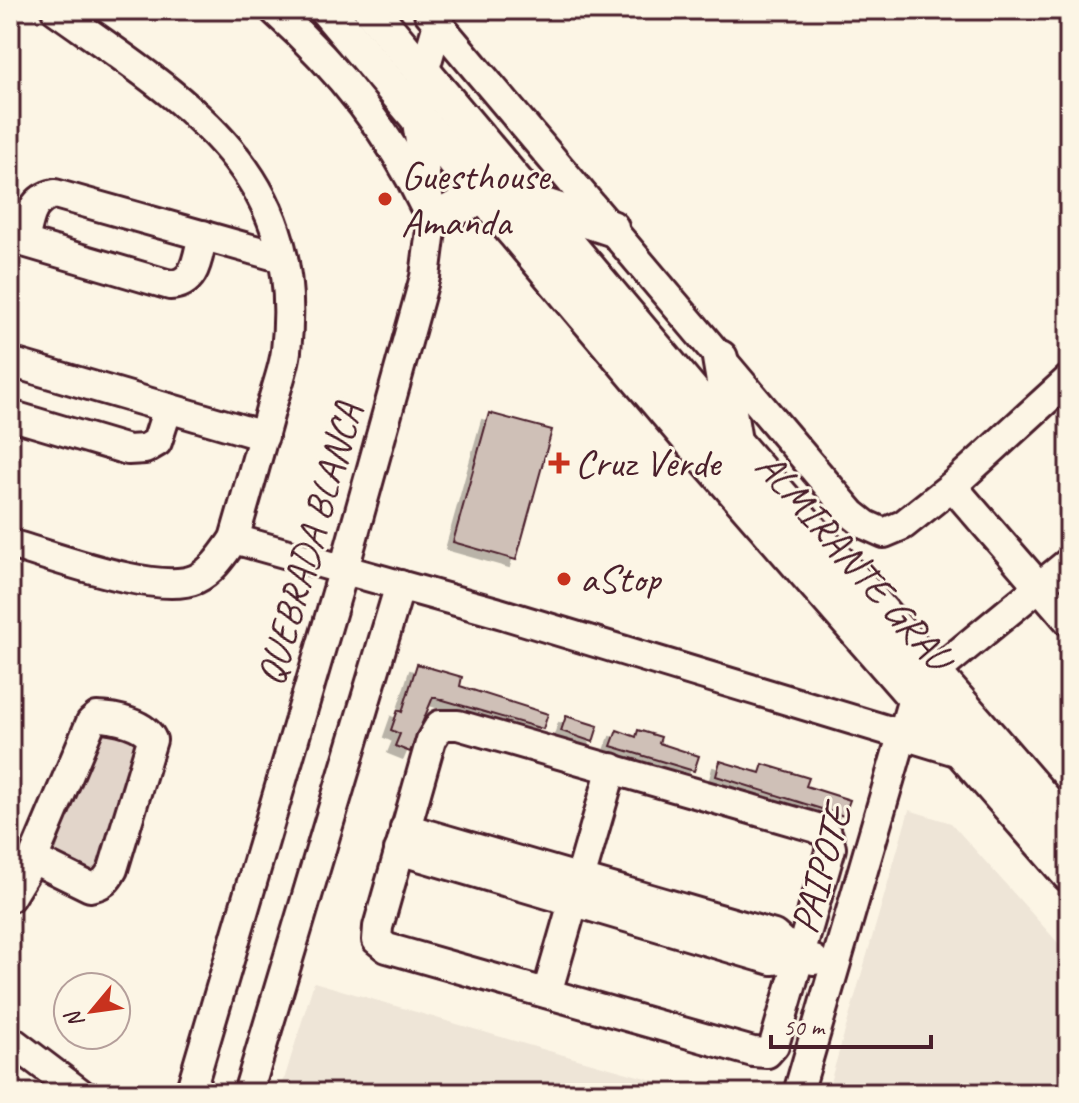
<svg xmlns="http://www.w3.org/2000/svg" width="1079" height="1103" font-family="Caveat,sans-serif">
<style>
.built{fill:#eee5d7}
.green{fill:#e2d5ca;stroke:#967a7a;stroke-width:2}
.building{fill:#cfc0b7;stroke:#4a1f2b;stroke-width:2;filter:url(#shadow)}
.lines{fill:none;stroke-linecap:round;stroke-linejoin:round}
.minor-casing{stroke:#4a1f2b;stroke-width:34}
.major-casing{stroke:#4a1f2b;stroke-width:40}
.minor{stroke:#fcf5e5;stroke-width:28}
.major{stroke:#fcf5e5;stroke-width:34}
.poi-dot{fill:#c8321e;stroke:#fcf5e5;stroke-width:3}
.labels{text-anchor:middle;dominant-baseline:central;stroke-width:6;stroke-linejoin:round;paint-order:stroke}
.poi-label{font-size:40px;fill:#4a1f2b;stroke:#fcf5e5;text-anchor:start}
.street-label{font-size:40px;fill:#4a1f2b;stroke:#fcf5e5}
</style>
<defs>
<filter id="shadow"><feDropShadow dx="-7" dy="7" stdDeviation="0" flood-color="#0004"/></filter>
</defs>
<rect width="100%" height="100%" fill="#fcf5e5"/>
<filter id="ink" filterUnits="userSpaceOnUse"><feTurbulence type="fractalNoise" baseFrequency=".0125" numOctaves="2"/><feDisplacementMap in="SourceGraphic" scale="16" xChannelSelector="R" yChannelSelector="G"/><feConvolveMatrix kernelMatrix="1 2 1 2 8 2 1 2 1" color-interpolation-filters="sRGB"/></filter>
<g filter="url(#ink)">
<!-- built -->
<g class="built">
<polygon points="909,810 951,823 1069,955 1069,1093 827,1093"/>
<polygon points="314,982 535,1047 699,1093 280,1093"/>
</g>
<!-- green -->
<polygon class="green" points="111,729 141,742 101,872 82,875 54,853 95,736"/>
<!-- building -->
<g class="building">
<polygon points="489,413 552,430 516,560 453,542"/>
<polygon points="417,664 462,677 460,686 548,714 543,729 433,697 410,752 395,746 400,734 391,730 398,710 402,712"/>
<polygon points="566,716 598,726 593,742 561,731"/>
<polygon points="617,730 636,737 638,730 661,737 659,743 699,756 694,771 611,746"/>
<polygon points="720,761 760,773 763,764 809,778 806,786 850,800 844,816 716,776"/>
</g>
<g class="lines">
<!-- minor casing -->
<g class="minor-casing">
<g id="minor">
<path d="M274,10C335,65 389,130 424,205"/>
<polyline points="429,13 852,514 866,525 884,533 903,525 952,486 1069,379"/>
<path d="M10,238L170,285C197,284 197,257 203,235"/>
<path d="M24,242C29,220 30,199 55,194L283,258"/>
<polyline points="10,362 264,436"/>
<polyline points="10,415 128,450 145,449 157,442 168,408"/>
<polyline points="952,486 1069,621"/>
<polyline points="234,539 496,612 966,754"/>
<path d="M10,544C53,556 158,596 196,579C213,571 224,553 234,539C247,494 260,449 272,404C277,386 284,368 286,351C307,170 184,101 56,10"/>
<polygon points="440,725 458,725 817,828 828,836 831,848 774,1045 767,1053 753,1052 387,948 377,940 378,927 431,740"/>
<polyline points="405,828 774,935 799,957"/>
<polyline points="399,850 772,960 799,957 814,960"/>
<path d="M10,897L33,859L91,722L97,717C114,717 146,724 152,740L113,869C107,880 103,885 90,887L33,859"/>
<polyline points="547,993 612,768"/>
<polyline points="10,1040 80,1093"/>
<polyline points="190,1093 344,569 425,277 432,222 416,115 424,72 442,10"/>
<polyline points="248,1093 400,585"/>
<polyline points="798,1093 914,695 933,674 1069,562"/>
</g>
</g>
<!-- major casing -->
<g class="major-casing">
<g id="major">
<polyline points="327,10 686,435 1069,874"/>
<polyline points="371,10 734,442 1069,829"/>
<polyline points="532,202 611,228"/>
<polyline points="432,222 458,207 483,197"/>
<polyline points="720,358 734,441"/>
</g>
</g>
<!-- minor -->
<use href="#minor" class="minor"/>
<!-- major -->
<use href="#major" class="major"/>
</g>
</g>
<!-- markers -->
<g class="poi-dot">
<circle cx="385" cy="199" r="8"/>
<path d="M555 451h8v8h8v8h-8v8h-8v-8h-8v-8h8z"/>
<circle cx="564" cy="579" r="8"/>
</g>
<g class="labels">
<!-- poi labels -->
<g class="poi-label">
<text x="401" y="176">Guesthouse<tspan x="401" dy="46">Amanda</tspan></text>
<text x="575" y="463">Cruz Verde</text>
<text x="580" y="579">aStop</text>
</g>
<!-- street labels -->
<g class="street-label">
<text transform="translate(309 544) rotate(-74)">QUEBRADA BLANCA</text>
<text transform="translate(854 561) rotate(49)">ALMIRANTE GRAU</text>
<text transform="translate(821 869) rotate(-74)">PAIPOTE</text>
</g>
</g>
<!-- margin -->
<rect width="1079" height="1103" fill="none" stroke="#fcf5e5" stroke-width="40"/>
<rect x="20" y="20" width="1039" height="1063" fill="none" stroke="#4a1f2b" stroke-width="3" filter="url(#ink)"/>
<!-- north arrow -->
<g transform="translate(92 1011) rotate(241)"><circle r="38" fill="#fcf5e5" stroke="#b59f9b" stroke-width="2"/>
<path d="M0-6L14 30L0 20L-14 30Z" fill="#c8321e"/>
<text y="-12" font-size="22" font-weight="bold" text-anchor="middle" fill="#4a1f2b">N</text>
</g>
<!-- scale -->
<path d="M771 1035v12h160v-12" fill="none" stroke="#4a1f2b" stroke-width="4"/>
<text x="783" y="1035" font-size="24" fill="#4a1f2b" stroke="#fcf5e5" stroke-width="6" paint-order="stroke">50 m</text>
</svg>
